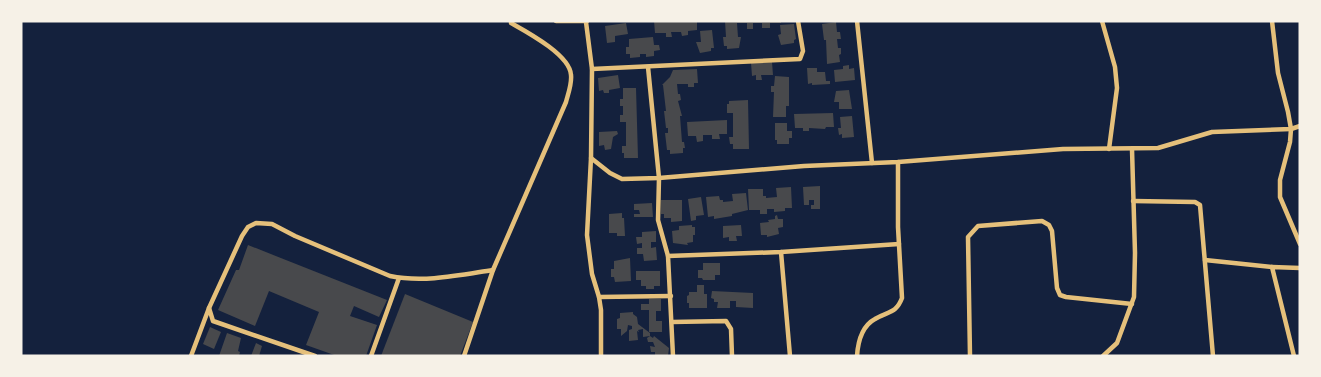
<svg xmlns="http://www.w3.org/2000/svg" width="1321" height="377" font-family="Figtree,sans-serif">
<style>
.building{fill:#48494c}
.lines{fill:none;stroke-linecap:round;stroke-linejoin:round}
.minor{stroke:#e5c07b;stroke-width:4.5}
</style>
<rect width="100%" height="100%" fill="#14213d"/>
<!-- building -->
<g class="building">
<polygon points="654,21 697,21 697,30 688,31 688,35 682,36 681,32 671,32 672,37 666,37 666,33 655,33"/>
<polygon points="725,21 781,21 781,23 770,23 770,28 762,28 762,23 753,23 753,29 747,29 747,23 737,23 738,37 741,37 739,48 727,49 727,46 724,46 723,37 726,37"/>
<polygon points="836,22 837,32 840,32 841,39 837,39 838,48 841,48 841,54 839,55 840,62 827,64 826,40 824,40 822,24"/>
<polygon points="626,23 628,34 615,36 615,42 607,43 605,26"/>
<polygon points="794,24 796,39 794,40 794,43 781,45 778,35 781,34 780,25"/>
<polygon points="712,30 714,48 711,48 711,51 700,53 696,42 701,42 700,31"/>
<polygon points="653,37 654,45 659,45 660,50 654,51 654,56 646,57 646,54 640,54 640,57 630,58 630,54 626,54 626,47 629,47 629,39"/>
<polygon points="772,62 773,75 761,75 762,80 756,80 756,75 752,76 751,63"/>
<polygon points="849,65 849,69 854,68 855,80 835,82 834,70 843,69 843,66"/>
<polygon points="807,68 817,68 817,72 825,72 826,81 830,81 830,84 812,85 812,83 808,84"/>
<polygon points="697,69 698,83 694,83 694,87 688,87 688,84 677,84 678,94 680,94 681,100 678,101 682,116 680,116 682,142 684,142 685,148 683,148 683,153 670,154 670,150 667,150 665,133 668,133 668,128 666,128 664,111 666,111 663,85 662,85 670,77 673,70"/>
<polygon points="618,75 620,88 609,90 609,93 604,93 603,90 599,91 598,78"/>
<polygon points="775,76 789,77 789,106 786,106 786,117 773,117 774,92 771,92 771,86 774,86"/>
<polygon points="623,88 636,88 638,158 624,158 624,153 622,153 622,146 626,146 626,122 620,122 620,115 623,115 623,106 620,106 620,99 623,99"/>
<polygon points="849,90 852,109 839,109 839,102 834,102 836,91"/>
<polygon points="748,100 749,149 733,149 733,144 730,144 729,137 733,137 733,113 727,113 727,104 729,104 729,101"/>
<polygon points="833,113 834,127 826,127 825,129 809,128 809,131 803,131 803,128 795,128 794,114"/>
<polygon points="852,116 854,137 842,138 842,134 839,135 838,128 841,128 840,117"/>
<polygon points="727,120 727,134 719,134 720,139 712,139 712,135 703,135 703,141 697,142 696,136 688,136 687,122"/>
<polygon points="775,123 787,123 787,131 792,131 792,138 789,138 789,144 777,144 777,140 775,140"/>
<polygon points="617,131 618,134 613,137 611,149 605,150 604,145 599,146 599,132"/>
<polygon points="820,186 820,209 811,209 811,205 814,205 814,200 809,200 809,205 804,205 803,187"/>
<polygon points="791,187 792,208 785,208 785,211 774,212 774,209 767,209 767,214 760,214 760,210 749,210 748,189 763,189 763,196 766,196 766,198 777,197 776,188"/>
<polygon points="746,193 748,210 732,214 732,216 714,219 714,216 708,217 706,197 719,196 720,200 723,200 723,202 733,201 732,194"/>
<polygon points="701,197 704,215 696,216 696,220 691,221 688,199"/>
<polygon points="661,200 682,200 682,221 671,222 671,218 664,218 664,214 661,214"/>
<polygon points="652,203 653,217 634,217 634,214 640,214 639,210 634,210 634,204"/>
<polygon points="622,213 622,218 624,218 625,236 617,236 617,233 609,233 609,214"/>
<polygon points="777,215 778,219 783,219 783,227 778,228 779,234 767,237 767,235 761,235 760,223 769,222 768,220 775,219 775,216"/>
<polygon points="692,225 692,227 695,227 695,235 693,235 693,242 687,243 688,245 673,243 672,231 679,230 679,226"/>
<polygon points="741,225 742,236 736,236 737,241 729,241 729,237 723,238 723,226"/>
<polygon points="656,231 656,242 651,242 651,248 656,247 657,260 644,261 643,254 637,254 637,248 642,248 642,243 637,244 636,237 642,237 642,232"/>
<polygon points="248,245 387,300 379,317 354,306 350,316 377,325 366,356 337,356 306,345 319,312 269,291 255,326 218,310 236,270 239,270"/>
<polygon points="630,258 631,281 615,282 614,277 611,277 611,269 614,269 614,261"/>
<polygon points="703,263 720,263 720,275 715,275 715,280 703,280 702,278 698,278 698,270 703,270"/>
<polygon points="636,271 660,271 660,286 654,286 654,289 646,289 646,286 641,286 641,280 636,280"/>
<polygon points="697,285 704,285 704,294 707,294 707,308 689,308 689,303 687,303 687,296 689,295 689,292 697,292"/>
<polygon points="712,291 753,293 753,308 736,307 736,301 730,301 730,308 717,308 718,302 714,302 714,299 711,298"/>
<polygon points="405,294 473,322 460,356 381,356"/>
<polygon points="649,299 661,299 661,311 656,311 656,321 662,321 662,332 649,332 649,310 641,310 641,304 649,304"/>
<polygon points="633,312 633,314 637,317 638,324 650,333 650,336 653,338 654,336 669,348 668,356 655,356 655,352 651,352 650,346 655,347 653,342 648,342 647,338 650,336 643,337 643,329 638,330 639,332 637,331 638,340 629,341 629,330 632,329 632,326 628,325 627,331 621,336 621,329 617,329 617,319 620,318 620,313"/>
<polygon points="210,327 221,332 214,349 203,344"/>
<polygon points="227,333 241,338 238,351 240,352 239,356 219,356"/>
<polygon points="256,343 262,346 259,356 251,356"/>
</g>
<g class="lines">
<!-- minor -->
<g class="minor">
<polyline points="556,21 587,21"/>
<polyline points="857,21 872,163"/>
<polyline points="1102,21 1115,67 1117,88 1109,149"/>
<polyline points="1272,21 1278,73 1288,112 1291,129 1290,142 1280,180 1280,197 1300,244"/>
<polyline points="586,22 592,69 591,158"/>
<polyline points="648,67 659,178 658,220 668,256"/>
<polyline points="592,69 800,59 803,51 798,21"/>
<polyline points="1133,201 1195,202 1200,205 1213,356"/>
<polyline points="781,252 790,356"/>
<polyline points="1205,260 1272,267"/>
<polyline points="599,297 671,296"/>
<path d="M209,308L242,236L248,227L256,223L272,224L295,236L390,276C424,283 460,275 493,270"/>
<polyline points="672,322 726,321 731,329 732,356"/>
<polyline points="191,356 209,308 213,321 315,356"/>
<polyline points="371,356 399,278"/>
<path d="M464,356L493,270L566,102C568,94 572,84 571,75C570,55 527,32 511,23V21"/>
<polyline points="601,356 601,310 599,297 592,274 587,235 591,158 610,173 622,179 659,178 804,166 898,162 1063,149 1158,148 1212,132 1291,129 1300,126"/>
<polyline points="673,356 668,256 781,252 899,244"/>
<path d="M857,356C858,341 862,326 875,319C888,311 896,314 902,298L898,227V162"/>
<polyline points="970,356 968,237 978,226 1042,221 1049,225 1052,231 1057,288 1060,295 1066,297 1132,304"/>
<polyline points="1103,356 1117,343 1134,297 1135,253 1132,149"/>
<polyline points="1294,356 1272,267 1300,268"/>
</g>
</g>
<!-- border -->
<rect width="1321" height="377" fill="none" stroke="#f6f1e7" stroke-width="45"/>
</svg>
